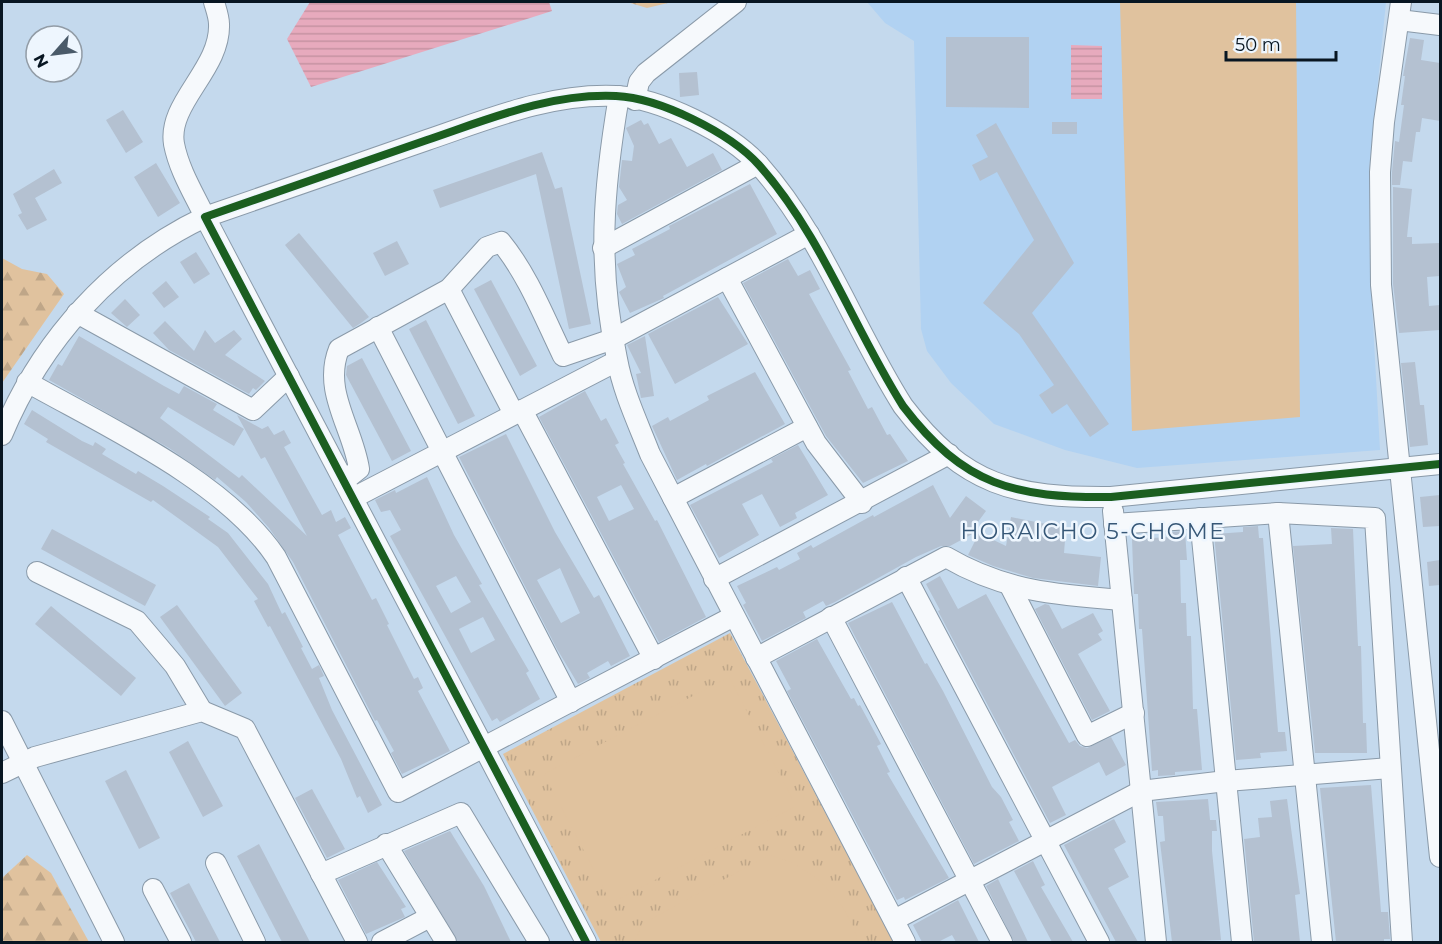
<svg xmlns="http://www.w3.org/2000/svg" width="1442" height="944" font-family="Montserrat,sans-serif">
<style>
.built{fill:#b1d2f2}
.grass{fill:url(#grass-tufts)}
.forest{fill:url(#forest-firs)}
.garden{fill:#e0c29e}
.water{fill:url(#water-rules)}
.building{fill:#b4c1d1;fill-rule:evenodd}
.lines{fill:none;stroke-linecap:round;stroke-linejoin:round}
.minor-casing{stroke:#8a9aa9;stroke-width:22}
.minor{stroke:#f6f9fc;stroke-width:20}
.cycleway-casing{stroke:#eef6fe;stroke-width:11}
.cycleway{stroke:#1b5e20;stroke-width:8}
.labels{text-anchor:middle;dominant-baseline:central;stroke-width:5;stroke-linejoin:round;paint-order:stroke}
.neighbourhood-label{font-size:22px;letter-spacing:1.5px;fill:#365777;stroke:#eef6fe}
</style>
<defs>
<pattern id="grass-tufts" width="24" height="20" patternUnits="userSpaceOnUse" patternTransform="scale(1.5)"><rect width="24" height="20" fill="#e0c29e"/><path d="M3 7l-1-3M5 7V3M7 7l1-3M15 17l-1-3M17 17v-4M19 17l1-3" fill="none" stroke="#bfa688"/></pattern>
<pattern id="forest-firs" width="22" height="20" patternUnits="userSpaceOnUse" patternTransform="scale(1.5)"><rect width="22" height="20" fill="#e0c29e"/><path d="M5 1l3.5 6h-7zM16 11l3.5 6h-7z" fill="#bfa688"/></pattern>
<pattern id="water-rules" width="6" height="5" patternUnits="userSpaceOnUse" patternTransform="scale(1.5)"><rect width="6" height="5" fill="#e7aabd"/><path d="M0 2.5h6" fill="none" stroke="#c592a2"/></pattern>
</defs>
<rect width="100%" height="100%" fill="#c4d9ed"/>
<!-- built -->
<polygon class="built" points="867,2 1386,2 1369,171 1370,269 1380,450 1137,468 1065,450 994,424 951,383 927,351 921,329 914,41 885,23"/>
<!-- grass -->
<polygon class="grass" points="730,633 894,942 601,942 503,754"/>
<!-- forest -->
<g class="forest">
<polygon points="627,2 672,2 647,8"/>
<polygon points="2,258 22,269 47,274 64,294 2,383"/>
<polygon points="27,855 51,873 89,942 2,942 2,878"/>
</g>
<!-- garden -->
<g class="garden">
<polygon points="1120,2 1296,2 1300,417 1132,431"/>
<polygon points="729,677 796,806 611,903 544,774"/>
<path d="M769,855C812,865 847,900 858,942H635L642,924Z"/>
</g>
<!-- water -->
<g class="water">
<polygon points="310,2 549,2 552,11 311,87 287,39"/>
<polygon points="1071,45 1102,46 1102,99 1071,99"/>
</g>
<!-- building -->
<g class="building">
<polygon points="946,37 1029,37 1029,108 946,107"/>
<polygon points="1410,38 1424,40 1421,60 1440,63 1440,121 1422,118 1420,132 1416,132 1412,162 1403,161 1400,185 1392,185 1392,172 1395,141 1399,142 1404,105 1401,105 1405,76 1403,76"/>
<polygon points="697,72 699,95 680,97 679,73"/>
<polygon points="123,110 143,142 126,153 106,120"/>
<polygon points="641,120 644,125 648,123 659,144 671,138 687,167 713,153 722,170 622,224 617,214 618,205 627,200 619,187 622,160 632,161 634,146 626,128"/>
<rect x="1052" y="122" width="25" height="12"/>
<polygon points="996,123 1074,263 1032,313 1109,424 1090,437 1067,404 1052,414 1039,395 1054,385 1019,334 983,303 1034,240 997,172 980,181 972,165 988,157 976,135"/>
<polygon points="542,152 555,189 562,187 591,324 569,329 536,174 440,208 433,190"/>
<polygon points="156,163 180,203 158,217 134,177"/>
<polygon points="54,169 62,183 35,198 47,220 27,230 18,215 22,213 13,194"/>
<polygon points="750,184 777,234 663,296 664,298 630,313 619,292 626,287 617,264 635,255 632,249 670,229 669,226"/>
<polygon points="1393,187 1412,189 1407,237 1412,237 1412,244 1440,243 1440,276 1427,277 1429,306 1440,305 1440,330 1399,333 1393,284"/>
<polygon points="299,233 369,317 361,323 353,328 285,245"/>
<polygon points="397,241 409,264 385,276 373,253"/>
<polygon points="196,252 210,274 194,284 180,262"/>
<polygon points="788,259 798,276 810,270 820,289 809,294 851,370 848,371 868,409 872,407 887,435 890,434 908,461 863,483 826,436 743,283"/>
<polygon points="491,280 537,366 520,376 474,289"/>
<polygon points="166,281 179,297 164,308 152,293"/>
<polygon points="718,297 748,344 675,384 648,334"/>
<polygon points="125,299 140,315 127,327 111,313"/>
<polygon points="426,320 475,416 458,424 409,329"/>
<polygon points="165,321 194,351 205,330 215,343 234,330 242,339 225,355 265,381 256,390 253,388 249,394 169,350 153,333"/>
<polygon points="79,336 164,386 179,394 184,386 217,404 213,410 244,429 234,446 168,407 160,418 239,478 242,475 307,536 265,457 261,459 237,415 262,429 268,426 274,435 284,430 291,443 284,447 322,515 331,510 336,522 345,517 351,528 338,535 372,600 376,598 389,624 387,625 414,679 418,677 423,688 418,691 450,751 402,774 391,753 394,751 377,720 375,721 293,562 269,528 246,502 217,477 215,480 169,448 49,380 58,364 62,366"/>
<polygon points="645,336 654,396 641,398 636,374 641,373 627,345"/>
<polygon points="362,358 411,451 392,461 346,375 347,366"/>
<polygon points="1415,362 1420,405 1424,405 1428,445 1410,447 1401,363"/>
<polygon points="755,372 785,424 707,466 706,464 677,480 652,426 668,417 670,421 709,400 707,396"/>
<path d="M585,391L601,421L606,418L619,443L615,445L625,463L623,464L655,521L657,520L706,617L659,642L539,417ZM621,485L634,509L609,521L597,497Z"/>
<polygon points="32,410 82,441 93,446 95,442 106,449 102,454 136,474 138,471 163,486 210,517 208,519 228,533 268,584 282,614 285,612 303,647 301,648 312,669 319,665 324,676 319,678 332,710 382,805 368,813 360,796 357,798 341,759 270,626 268,627 254,601 258,599 218,547 153,500 151,502 46,442 48,439 24,424"/>
<path d="M506,434L555,532L594,598L599,595L630,656L611,666L608,661L587,673L590,678L578,684L557,649L459,457ZM560,568L580,613L561,623L537,580Z"/>
<polygon points="798,445 828,495 795,513 797,518 780,527 762,494 742,504 759,535 719,558 690,505 773,462 771,459"/>
<path d="M427,477L454,535L482,584L479,585L529,671L526,673L540,699L500,722L497,718L492,721L390,536L401,530L390,510L381,512L375,500L395,490L396,493ZM456,576L471,602L451,613L436,586ZM483,617L495,640L471,653L459,629Z"/>
<polygon points="933,485 950,518 966,496 986,511 972,530 976,532 950,546 941,546 916,557 835,602 826,606 823,601 803,612 806,618 762,641 743,605 746,603 737,586 777,567 779,570 800,559 797,553 811,545 813,548 873,515 874,517"/>
<polygon points="1440,495 1440,526 1423,527 1420,497"/>
<polygon points="1011,517 1066,528 1064,553 1101,557 1098,586 1033,578 993,566 968,555 979,533 1006,546"/>
<polygon points="1258,526 1259,538 1263,538 1278,732 1285,732 1287,751 1260,753 1261,758 1236,760 1214,534 1243,532 1243,527"/>
<polygon points="1331,528 1353,529 1358,646 1361,646 1363,723 1366,723 1367,753 1315,753 1293,546 1332,544"/>
<polygon points="52,529 156,585 145,606 41,549"/>
<polygon points="1185,531 1187,560 1180,560 1181,603 1186,603 1187,636 1191,636 1193,709 1197,709 1202,770 1175,772 1175,775 1158,776 1158,770 1152,771 1142,629 1139,629 1138,594 1134,594 1132,539 1170,537 1170,532"/>
<polygon points="1440,560 1440,585 1429,586 1427,562"/>
<polygon points="940,576 958,609 986,594 1069,743 1075,740 1080,746 1087,748 1111,737 1126,765 1106,776 1099,762 1052,787 1066,815 1050,823 938,611 940,610 926,584"/>
<polygon points="892,602 925,664 927,663 943,691 992,787 1001,797 1013,820 1009,822 1019,841 974,864 848,623"/>
<polygon points="1045,604 1049,605 1062,629 1093,613 1103,631 1098,634 1102,640 1078,654 1110,711 1092,720 1035,609"/>
<polygon points="177,605 242,693 225,706 160,617"/>
<polygon points="51,606 136,678 121,696 35,624"/>
<polygon points="817,639 851,699 854,698 858,706 860,705 881,744 877,746 890,772 887,773 949,878 905,900 904,897 897,900 787,691 791,689 776,661"/>
<polygon points="188,741 223,806 203,817 169,752"/>
<polygon points="126,770 160,838 139,849 105,781"/>
<polygon points="1371,785 1381,912 1388,912 1390,939 1384,939 1384,942 1336,942 1320,788"/>
<polygon points="312,789 345,849 327,858 295,798"/>
<polygon points="1208,799 1210,820 1216,820 1217,831 1212,831 1212,851 1221,940 1172,942 1160,842 1165,841 1163,816 1158,816 1156,802"/>
<polygon points="1287,799 1300,894 1295,895 1300,942 1254,942 1244,839 1260,837 1258,818 1272,817 1270,801"/>
<polygon points="1114,819 1126,842 1114,849 1129,877 1108,888 1138,942 1116,942 1064,845"/>
<polygon points="450,831 484,886 511,942 458,942 404,851"/>
<polygon points="259,844 310,942 282,942 237,856"/>
<polygon points="1033,861 1045,885 1041,887 1073,942 1052,942 1014,871"/>
<polygon points="377,862 406,907 401,909 405,917 366,934 338,880"/>
<polygon points="998,879 1028,942 1014,942 986,886"/>
<polygon points="189,883 220,942 196,942 170,893"/>
<polygon points="960,899 958,900 979,942 956,942 952,935 938,942 922,942 913,925"/>
</g>
<g class="lines">
<!-- minor casing -->
<g class="minor-casing">
<g id="minor">
<polyline points="1401,2 1384,122 1380,172 1381,285 1440,857"/>
<polyline points="1399,20 1440,25"/>
<path d="M619,96C603,190 597,265 617,359C623,392 638,423 650,454L905,942"/>
<polyline points="635,100 639,82 646,73 736,2"/>
<polyline points="603,248 758,164"/>
<polyline points="727,278 816,443 862,503"/>
<polyline points="449,289 514,414"/>
<polyline points="77,313 253,410 289,376"/>
<polyline points="378,327 571,702"/>
<path d="M27,382C107,427 225,481 276,557L398,792L734,616"/>
<polyline points="522,410 654,659"/>
<path d="M2,435C41,341 112,261 205,217C194,194 179,170 174,144C167,103 221,69 219,24C219,17 216,9 214,2"/>
<path d="M344,481L359,469C353,428 322,391 339,349L449,289L487,247L501,242C528,275 544,317 563,356L613,339L809,234"/>
<polyline points="353,498 617,361"/>
<polyline points="673,498 807,427"/>
<polyline points="1113,511 1156,942"/>
<polyline points="1278,513 1322,942"/>
<polyline points="1200,518 1242,942"/>
<polyline points="1114,524 1278,513 1375,518 1402,942"/>
<polyline points="37,572 137,621 175,666 202,711"/>
<polyline points="906,577 1099,942"/>
<polyline points="714,579 949,454"/>
<polyline points="1010,586 1087,736 1134,713"/>
<polyline points="831,617 1002,942"/>
<path d="M756,658L946,557C1004,591 1056,595 1122,600"/>
<polyline points="2,721 114,942"/>
<polyline points="2,773 35,757 202,711 245,729 357,942"/>
<polyline points="386,844 446,942"/>
<polyline points="216,863 255,942"/>
<polyline points="321,874 461,813 539,942"/>
<polyline points="153,889 181,942"/>
<polyline points="894,920 1141,791 1226,781 1390,768"/>
<polyline points="382,942 430,917"/>
<path d="M586,942L205,217C279,191 353,165 427,140C489,119 550,93 616,96C660,98 730,133 759,165C822,236 853,327 903,406C964,486 1015,498 1111,497L1440,464"/>
</g>
</g>
<!-- minor -->
<use href="#minor" class="minor"/>
<!-- cycleway casing -->
<g class="cycleway-casing">
<path id="cycleway" d="M586,942L205,217C279,191 353,165 427,140C489,119 550,93 616,96C660,98 730,133 759,165C822,236 853,327 903,406C964,486 1015,498 1111,497L1440,464"/>
</g>
<!-- cycleway -->
<use href="#cycleway" class="cycleway"/>
</g>
<g class="labels">
<!-- neighbourhood labels -->
<g class="neighbourhood-label">
<text x="1093" y="531">HORAICHO 5-CHOME</text>
</g>
</g>
<!-- border -->
<rect width="1442" height="944" fill="none" stroke="#081622" stroke-width="6"/>
<!-- north arrow -->
<g transform="translate(54 54) rotate(242)"><circle r="28" fill="#eef6fe" stroke="#929ca6" stroke-width="1.5"/>
<path d="M0-4.5L10 22L0 15L-10 22Z" fill="#4a5a69"/>
<text y="-9" font-size="16" font-weight="bold" text-anchor="middle" fill="#081622">N</text>
</g>
<!-- scale -->
<path d="M1226 51v9h110v-9" fill="none" stroke="#081622" stroke-width="3"/>
<text x="1235" y="51" font-size="18" fill="#081622" stroke="#eef6fe" stroke-width="4.5" paint-order="stroke">50 m</text>
</svg>
